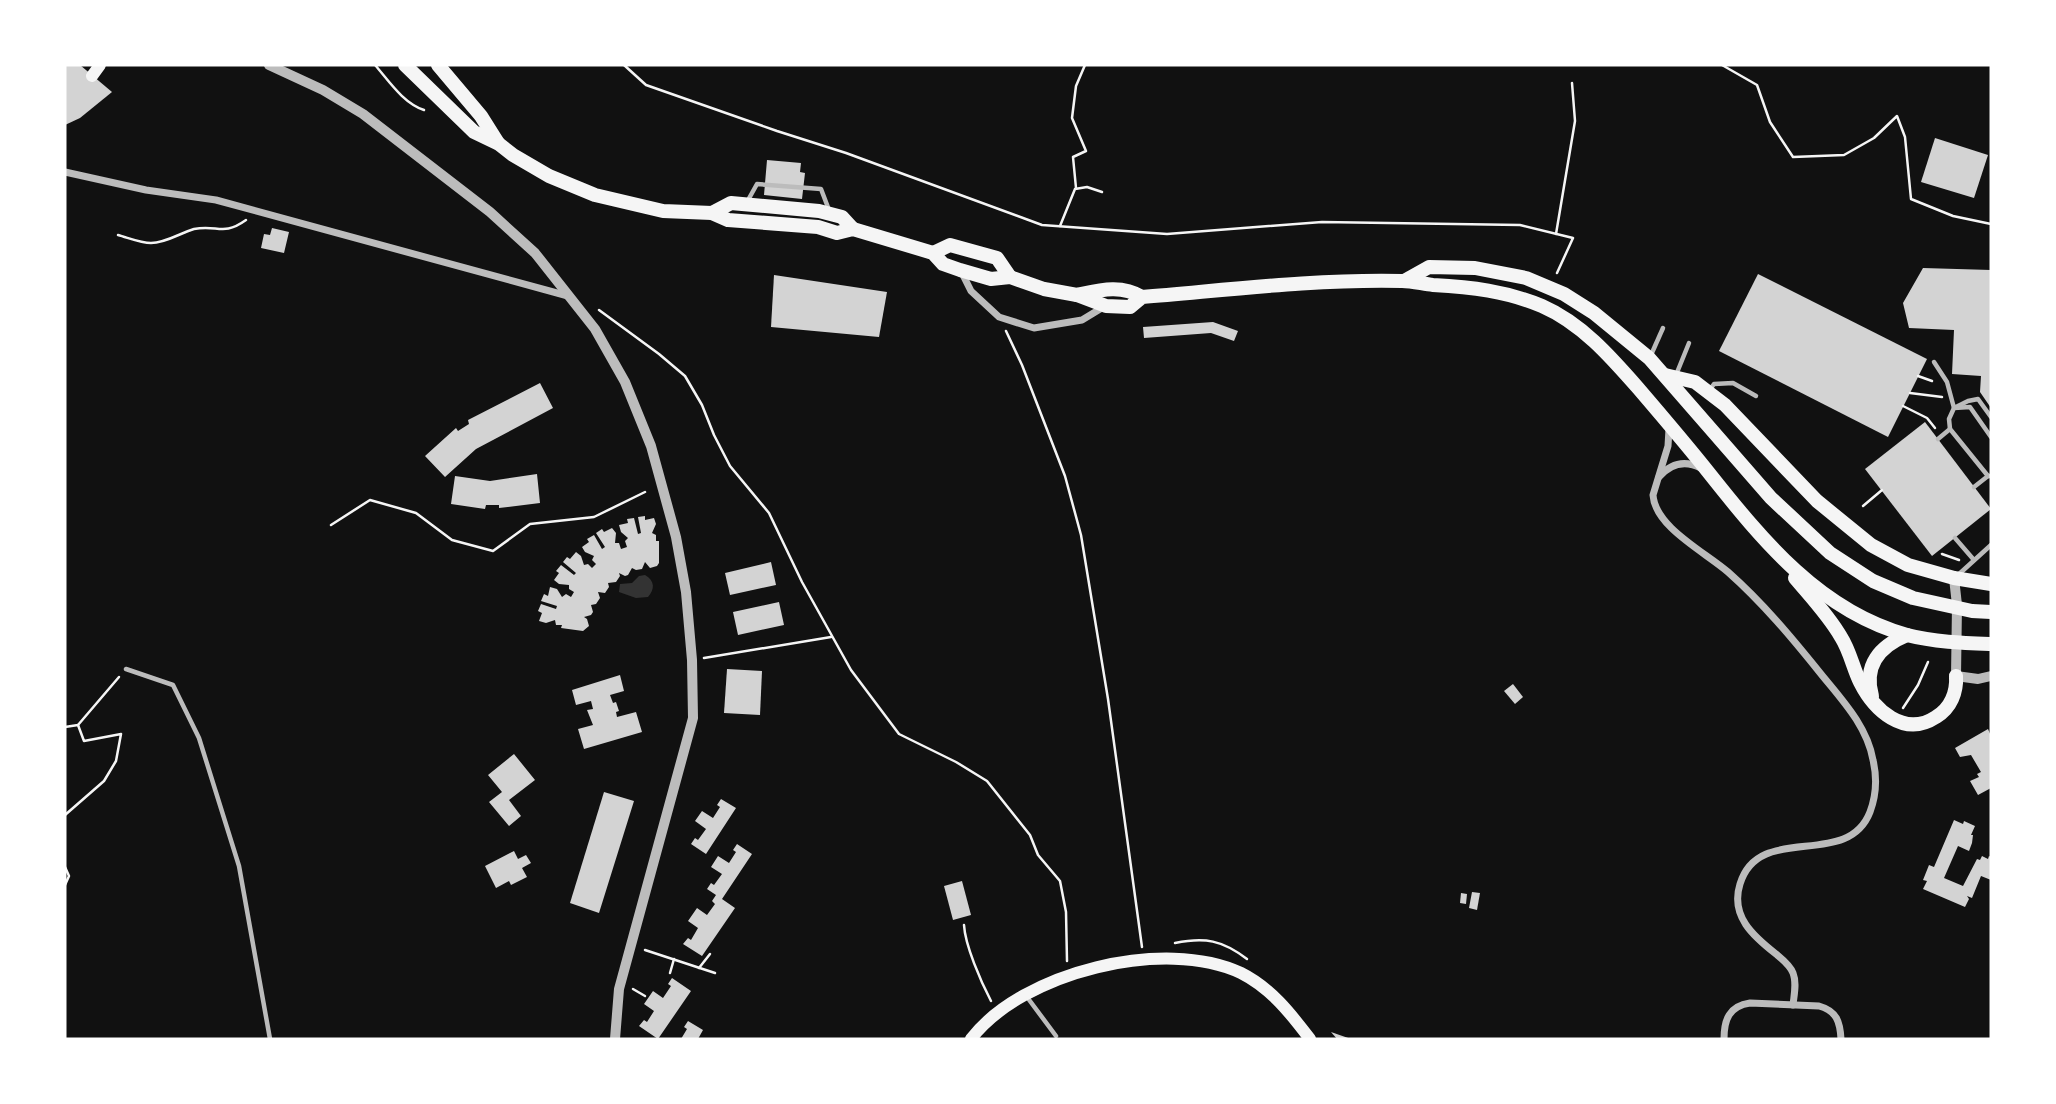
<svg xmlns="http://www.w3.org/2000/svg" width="2056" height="1104" font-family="Figtree,sans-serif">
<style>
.water{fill:#333}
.building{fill:#d3d3d3}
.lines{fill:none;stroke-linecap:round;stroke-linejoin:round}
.path{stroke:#f5f5f5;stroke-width:2.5}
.service{stroke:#bcbcbc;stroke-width:4.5}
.minor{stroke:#bcbcbc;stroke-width:7}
.tertiary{stroke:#bcbcbc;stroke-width:10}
.secondary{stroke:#f5f5f5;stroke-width:12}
.primary{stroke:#f5f5f5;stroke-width:14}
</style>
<rect width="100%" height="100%" fill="#111"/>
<!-- water -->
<path class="water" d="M645,575C655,581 655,589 648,597L636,598L619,592L620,584L632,583L639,576Z"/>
<!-- building -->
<g class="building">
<polygon points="65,65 80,65 112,92 80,118 65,125"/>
<polygon points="1935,138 1988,155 1974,198 1921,182"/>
<polygon points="767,160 801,163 800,172 805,173 802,199 764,195"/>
<polygon points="272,228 289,232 284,253 261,248 264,234 270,235"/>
<polygon points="1923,268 1991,270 1991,408 1980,392 1981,376 1952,374 1954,330 1909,328 1903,303"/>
<polygon points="1758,274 1927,359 1888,437 1719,351"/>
<polygon points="774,275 887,292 879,337 771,327"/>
<polygon points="1213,322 1238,331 1234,341 1211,333 1144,338 1143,327"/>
<polygon points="540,383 553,408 476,449 445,477 425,456 456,428 458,431 469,424 468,420"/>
<polygon points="1925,422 1991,509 1932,556 1865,469"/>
<polygon points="537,474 540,503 499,508 499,505 486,505 485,509 451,504 455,476 490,481"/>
<polygon points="645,516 645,520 654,518 656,524 652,533 656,535 656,541 659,541 659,563 657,566 650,568 645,562 642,569 636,570 632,568 628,575 625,576 619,573 620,576 616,582 608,583 609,587 605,593 598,592 600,598 596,604 591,605 593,612 591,615 584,617 587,619 589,626 583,631 561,628 562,625 556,625 555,620 546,623 539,621 542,613 538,611 541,604 556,609 557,606 541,601 544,594 548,596 550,587 557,589 562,597 566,594 571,597 574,592 569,589 569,585 559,584 554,580 559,573 556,571 561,565 574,575 576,573 563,562 567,557 570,559 576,552 581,556 584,565 588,564 592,568 596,564 592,560 594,556 585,552 582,547 589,542 587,539 594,535 602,549 605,547 596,533 602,529 604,532 612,528 616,533 615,543 619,543 621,549 627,547 625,541 628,538 621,532 619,525 628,523 627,519 634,518 638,534 641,533 638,517"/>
<polygon points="771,562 776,585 730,595 725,573"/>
<polygon points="779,602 784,625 738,635 733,612"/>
<polygon points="727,669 762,671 760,715 724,713"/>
<polygon points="620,675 624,691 610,695 613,703 616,702 619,711 616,712 617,717 636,712 642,732 584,749 578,729 593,725 587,710 593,709 591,701 576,705 572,690"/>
<polygon points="1513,684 1523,697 1515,704 1504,691"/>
<polygon points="1988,729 1991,736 1991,788 1978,795 1970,781 1979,777 1977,774 1981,772 1971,755 1960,757 1955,748"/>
<polygon points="514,754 535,780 509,800 521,816 509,826 489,802 502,792 488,775"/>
<polygon points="604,792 634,801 599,913 570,903"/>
<polygon points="721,799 736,808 706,854 691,844 695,838 698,840 706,829 695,821 702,811 713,818 720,807 717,805"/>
<polygon points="1954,820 1963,824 1964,821 1975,826 1971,835 1973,835 1972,843 1969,851 1958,846 1944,878 1963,886 1977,859 1980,860 1982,856 1988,859 1989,856 1991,857 1991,880 1981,876 1972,898 1967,896 1969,899 1965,907 1923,889 1927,881 1923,880 1929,865 1934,867"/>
<polygon points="737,844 752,854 722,899 735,908 702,956 683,944 688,938 691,940 698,928 688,921 697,908 707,915 715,904 712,901 716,895 707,889 711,883 714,885 722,874 711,867 718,856 729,863 736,852 733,850"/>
<polygon points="514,851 518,859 526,855 531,863 522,868 527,877 511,885 509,881 496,888 485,866"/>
<polygon points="962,881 971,915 953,920 944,886"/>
<polygon points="1472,892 1480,893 1477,910 1469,908"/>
<polygon points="1461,893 1467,894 1466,904 1460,903"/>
<polygon points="672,978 691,991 658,1039 639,1026 644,1020 647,1022 654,1011 644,1004 653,991 663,998 671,986 668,984"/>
<polygon points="688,1021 703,1030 698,1039 681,1039 687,1029 684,1027"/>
<polygon points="1331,1032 1351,1039 1337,1039"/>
</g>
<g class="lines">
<!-- path -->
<g class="path">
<path d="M375,65C389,81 403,103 424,110"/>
<polyline points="624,65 646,85 777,131 846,153 1042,225 1167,234 1322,222 1520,225 1573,238 1557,273"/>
<polyline points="1722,65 1757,85 1770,122 1793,157 1844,155 1874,138 1897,116 1905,137 1911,199 1953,216 1991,224"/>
<polyline points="1076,188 1073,157 1086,151 1072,118 1076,86 1085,65"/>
<polyline points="1060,226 1075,189 1087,187 1102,192"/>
<polyline points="1556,234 1575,121 1572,83"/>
<path d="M118,235C129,238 141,243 151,243C166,243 180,233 194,229C218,224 222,237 246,220"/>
<polyline points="599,310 659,354 685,376 702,405 714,435 730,466 769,513 802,582 851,670 899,734 956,762 987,781 1030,835 1038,855 1060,881 1066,912 1067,961"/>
<polyline points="1006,331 1022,365 1065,476 1081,535 1108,699 1142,947"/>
<polyline points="1918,376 1932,381"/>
<polyline points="1910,393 1942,397"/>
<polyline points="1903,406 1927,418 1935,428"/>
<polyline points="1863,506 1882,490"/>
<polyline points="331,525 370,500 416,513 452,540 493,551 530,524 594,517 645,492"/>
<polyline points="1942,554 1959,560"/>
<polyline points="704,658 831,637"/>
<polyline points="1903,708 1918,685 1928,662"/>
<polyline points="65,727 78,725 119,677"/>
<polyline points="65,815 104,781 116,761 121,734 84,741 78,725"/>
<polyline points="65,867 69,876 65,885"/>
<path d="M964,925C965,945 981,982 991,1001"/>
<path d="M1175,943C1205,937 1222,940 1247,959"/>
<polyline points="645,950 715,973"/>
<polyline points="699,968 710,954"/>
<polyline points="670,973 674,959"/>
<polyline points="633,989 645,996"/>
</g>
<!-- service -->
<g class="service">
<polyline points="747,202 757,184 821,189 829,210"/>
<polyline points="1651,355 1663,328"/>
<polyline points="1934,362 1947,382 1954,408 1968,401 1978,399 1991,417"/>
<polyline points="1676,375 1689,343"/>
<polyline points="1709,391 1714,384 1733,383 1756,396"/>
<polyline points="1938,439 1950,429"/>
<polyline points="1988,476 1950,429 1949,419 1954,408 1970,407 1991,437"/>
<polyline points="1974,487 1988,476 1991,476"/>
<polyline points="1955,538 1974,560"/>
<polyline points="1958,575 1991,545"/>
<polyline points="126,669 173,685 199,738 239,866 270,1039"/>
<polyline points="1027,997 1056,1036"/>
</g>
<!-- minor -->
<g class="minor">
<polyline points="65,172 146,190 216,200 568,296"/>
<polyline points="962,273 971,291 999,317 1034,328 1082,320 1105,306"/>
<path d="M1669,429L1668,446L1653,495C1655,527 1705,552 1728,572C1763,603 1792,638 1821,674C1842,700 1867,726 1873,760C1877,777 1876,796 1870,812C1847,871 1759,821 1740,884C1730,916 1753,936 1776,954C1782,959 1790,965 1793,973C1797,983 1794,995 1793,1005"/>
<path d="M1659,477C1671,463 1685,460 1701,468"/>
<path d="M1724,1039C1724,1020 1729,1006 1750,1003L1819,1006C1837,1011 1840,1022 1841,1039"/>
</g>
<!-- tertiary -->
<g class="tertiary">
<polyline points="269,65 323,90 363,114 490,212 535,253 595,329 625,382 651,446 676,537 686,592 692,660 693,718 619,989 615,1039"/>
<polyline points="1954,578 1957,605 1956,676 1978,679 1991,676"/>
</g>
<!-- secondary -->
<g class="secondary">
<polyline points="92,76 100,65"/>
<path d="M971,1039C1022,972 1165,937 1241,973C1271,988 1291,1014 1310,1039"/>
</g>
<!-- primary -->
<g class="primary">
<path d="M405,65L474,132L499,144L513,155L549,176L595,195L663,211L712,213L728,220L818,227L837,233L853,229L933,253L943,264L960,270L991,279L1010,277L1044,289L1077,295L1106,306L1130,307L1142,297C1228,290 1315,279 1402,281C1412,281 1423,284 1433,285C1471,287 1506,291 1542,306C1581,323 1610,356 1638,388C1662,416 1686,444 1709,473C1763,541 1820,611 1907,635C1934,642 1964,643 1991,644"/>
<polyline points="438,65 481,116 498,143"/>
<polyline points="712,213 731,203 819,211 842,217 853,229"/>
<polyline points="933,253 950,245 997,258 1010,277"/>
<polyline points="1404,281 1429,267 1475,268 1526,278 1564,294 1594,313 1649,358 1771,498 1830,553 1873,581 1913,598 1972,611 1991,612"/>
<path d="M1077,295C1100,290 1121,284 1142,297"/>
<polyline points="1665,375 1695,382 1725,405 1817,501 1871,545 1908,565 1954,578 1991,584"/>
<path d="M1795,578C1811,597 1829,616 1841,637C1850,651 1853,668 1860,682C1874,710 1904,738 1936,717C1951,708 1957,692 1956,676"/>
<path d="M1872,696C1863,665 1880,646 1907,635"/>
</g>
</g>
<!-- border -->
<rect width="2056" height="1104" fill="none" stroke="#ffffff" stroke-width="133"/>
</svg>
